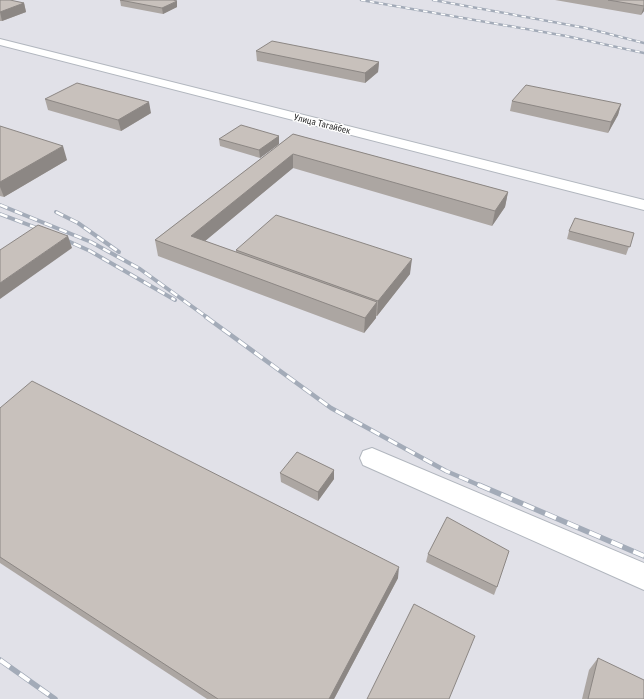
<svg xmlns="http://www.w3.org/2000/svg" width="644" height="699" font-family="'Roboto Condensed',sans-serif">
<style>
.industrial{fill:#e1e1e8}
.lines{fill:none;stroke-linecap:round;stroke-linejoin:round}
.street-casing{stroke:#b1b6be;stroke-width:2}
.street{fill:#fff;fill-rule:evenodd}
.rail-far3-casing{stroke:#a3abb8;stroke-width:2.5}
.rail-far2-casing{stroke:#a3abb8;stroke-width:4}
.rail-far1-casing{stroke:#a3abb8;stroke-width:4.5}
.rail-casing{stroke:#a3abb8;stroke-width:5.5}
.rail-far3{stroke:#fff;stroke-width:1.5;stroke-dasharray:4.5;stroke-linecap:butt}
.rail-far2{stroke:#fff;stroke-width:2.5;stroke-dasharray:8;stroke-linecap:butt}
.rail-far1{stroke:#fff;stroke-width:3;stroke-dasharray:10;stroke-linecap:butt}
.rail{stroke:#fff;stroke-width:4;stroke-dasharray:12;stroke-linecap:butt}
.wall{fill:#aca6a2}
.shaded-wall{fill:#8c8784}
.building{fill:#c8c1bc;stroke:#8c8784}
.labels{text-anchor:middle;dominant-baseline:central;stroke-width:3;stroke-linejoin:round;paint-order:stroke}
.far-street-label{font-size:9px;fill:#2e2e2e;stroke:#fff}
</style>
<rect width="100%" height="100%" fill="#efe6e1"/>
<!-- industrial -->
<rect class="industrial" x="0" y="0" width="644" height="699"/>
<g class="lines">
<!-- street casing -->
<g class="street-casing">
<g id="street">
<polygon points="0,39 644,200 644,210 0,45"/>
<polygon points="372,448 644,563 644,590 363,465 360,458 363,451"/>
</g>
</g>
<!-- street -->
<use href="#street" class="street"/>
<!-- rail-far3 casing -->
<g class="rail-far3-casing">
<g id="rail-far3">
<polyline points="361,0 566,36 644,53"/>
<polyline points="433,0 586,28 644,43"/>
</g>
</g>
<!-- rail-far2 casing -->
<g class="rail-far2-casing">
<g id="rail-far2">
<polyline points="0,205 91,242 140,269 208,318"/>
<polyline points="56,212 78,223 119,252"/>
<polyline points="0,214 45,231"/>
<polyline points="59,237 90,251 175,300"/>
</g>
</g>
<!-- rail-far1 casing -->
<g class="rail-far1-casing">
<polyline id="rail-far1" points="206,317 331,408 446,471 481,486"/>
</g>
<!-- rail casing -->
<g class="rail-casing">
<g id="rail">
<polyline points="479,485 644,556"/>
<polyline points="0,660 55,699"/>
</g>
</g>
<!-- rail-far3 -->
<use href="#rail-far3" class="rail-far3"/>
<!-- rail-far2 -->
<use href="#rail-far2" class="rail-far2"/>
<!-- rail-far1 -->
<use href="#rail-far1" class="rail-far1"/>
<!-- rail -->
<use href="#rail" class="rail"/>
</g>
<!-- wall -->
<g class="wall">
<polygon points="0,0 24,3 26,12 2,21 0,21"/>
<polygon points="120,0 177,7 163,14 121,6"/>
<polygon points="555,0 644,0 644,11 641,15"/>
<polygon points="256,51 379,62 378,72 365,83 257,61"/>
<polygon points="45,99 151,113 121,131 48,110"/>
<polygon points="512,101 621,104 618,115 608,133 510,111"/>
<polygon points="0,126 67,160 4,197 0,196"/>
<polygon points="293,134 508,192 505,207 492,226 293,168 205,241 236,252 236,250 410,274 377,316 376,316 376,318 364,333 158,256 155,240"/>
<polygon points="279,136 279,144 260,158 220,146 219,139"/>
<polygon points="569,231 634,233 626,255 567,239"/>
<polygon points="0,408 398,578 334,699 207,699 0,563"/>
<polygon points="334,470 334,479 318,501 281,482 280,473"/>
<polygon points="428,554 497,587 494,595 426,562"/>
<polygon points="598,658 644,699 582,699 589,670"/>
</g>
<!-- shaded-wall -->
<g class="shaded-wall">
<polygon points="177,1 177,7 163,14 162,8"/>
<polygon points="24,3 26,12 2,21 0,12"/>
<polygon points="644,6 644,11 641,15"/>
<polygon points="379,62 378,72 365,83 365,73"/>
<polygon points="149,102 151,113 121,131 118,120"/>
<polygon points="621,104 618,115 608,133 611,122"/>
<polygon points="279,136 279,144 260,158 259,150"/>
<polygon points="63,146 67,160 4,197 0,187 0,182"/>
<polygon points="293,154 293,168 193,251 191,236"/>
<polygon points="508,192 505,207 492,226 495,211"/>
<polygon points="68,236 72,248 0,299 0,283"/>
<polygon points="412,259 410,274 377,316 378,301"/>
<polygon points="377,302 376,318 364,333 365,318"/>
<polygon points="334,470 334,479 318,501 318,492"/>
<polygon points="399,567 398,578 334,699 329,699"/>
</g>
<!-- building -->
<g class="building">
<polygon points="0,0 10,0 24,3 0,12"/>
<polygon points="120,0 173,0 177,1 162,8"/>
<polygon points="608,0 644,0 644,6"/>
<polygon points="272,41 379,62 365,73 256,51"/>
<polygon points="77,83 149,102 118,120 45,99"/>
<polygon points="526,85 621,104 611,122 512,101"/>
<polygon points="241,125 279,136 259,150 219,139"/>
<polygon points="0,126 63,146 0,182"/>
<polygon points="293,134 508,192 495,211 293,154 191,236 377,302 365,318 155,240"/>
<polygon points="276,215 412,259 378,301 236,250"/>
<polygon points="575,218 634,233 630,247 569,231"/>
<polygon points="38,225 68,236 0,283 0,250"/>
<polygon points="32,381 399,567 329,699 218,699 0,557 0,408"/>
<polygon points="297,452 334,470 318,492 280,473"/>
<polygon points="447,517 509,551 497,587 428,554"/>
<polygon points="414,604 475,636 449,699 367,699"/>
<polygon points="598,658 644,680 644,699 588,699"/>
</g>
<g class="labels">
<!-- far-street labels -->
<g class="far-street-label">
<text transform="translate(322 124) rotate(14)">Улица Тагайбек</text>
</g>
</g>
</svg>
